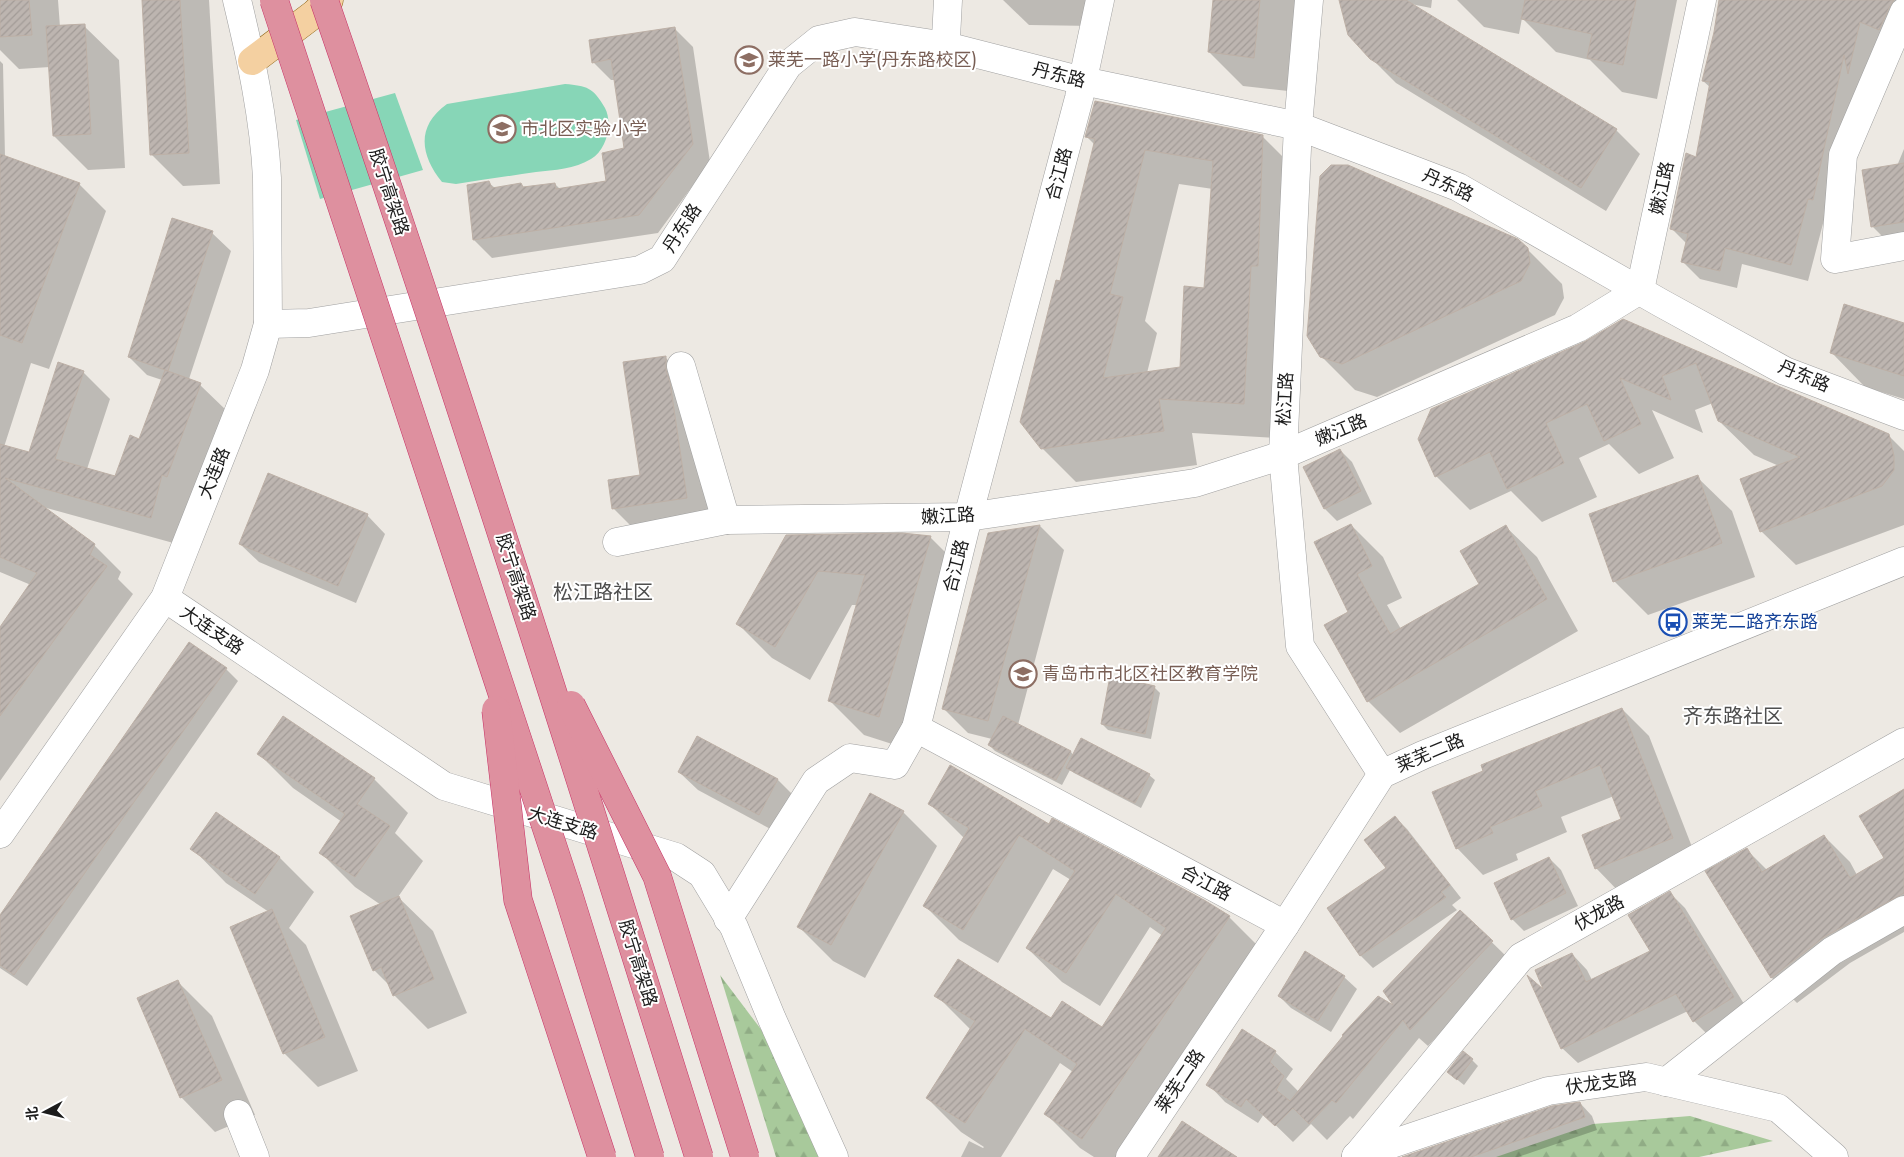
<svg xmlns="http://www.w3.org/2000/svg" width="1904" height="1157" font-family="Jost,'Noto Sans SC',sans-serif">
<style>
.forest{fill:url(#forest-firs)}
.pitch{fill:#87d6b7}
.shadow{fill:#0003;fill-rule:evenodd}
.building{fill:url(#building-hatch);stroke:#bdb0a6;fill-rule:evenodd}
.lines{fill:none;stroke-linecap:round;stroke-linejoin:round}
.minor-casing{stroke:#a0a0a0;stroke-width:29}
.major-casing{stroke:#885f0c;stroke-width:29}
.minor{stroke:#fff;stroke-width:28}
.major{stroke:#f4d0a1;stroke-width:28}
.highway-bridge-casing{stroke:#c83266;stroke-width:29;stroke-linecap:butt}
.highway-bridge{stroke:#de909f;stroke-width:28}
.labels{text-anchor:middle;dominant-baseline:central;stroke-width:4;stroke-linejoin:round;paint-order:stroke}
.education-label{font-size:18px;fill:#785e54;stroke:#fff;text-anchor:start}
.street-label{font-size:18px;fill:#1c1c1c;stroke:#fff}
.transit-label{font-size:18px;fill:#164399;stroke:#fff;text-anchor:start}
.quarter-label{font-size:20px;fill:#4f4f4f;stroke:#fff}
</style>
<defs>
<pattern id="forest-firs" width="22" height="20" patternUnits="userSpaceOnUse" patternTransform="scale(1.25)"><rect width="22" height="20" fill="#a8c99b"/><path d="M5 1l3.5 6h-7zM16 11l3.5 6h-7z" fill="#90ac85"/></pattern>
<pattern id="building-hatch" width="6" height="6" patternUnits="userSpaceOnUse" patternTransform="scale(1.25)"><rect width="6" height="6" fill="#bdb5b0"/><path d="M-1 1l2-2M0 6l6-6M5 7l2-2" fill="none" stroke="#a29b97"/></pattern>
</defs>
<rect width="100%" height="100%" fill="#ede9e3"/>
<!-- forest -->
<g class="forest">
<polygon points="720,975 769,1040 823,1157 776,1157"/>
<polygon points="1690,1116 1773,1141 1699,1157 1496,1157 1593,1124"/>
</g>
<!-- pitch -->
<g class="pitch">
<path d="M565,84C587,86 593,87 605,108C613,123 607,150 591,159C575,169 554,170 536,172C509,176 482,180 456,184L442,182C420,155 416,126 447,104Z"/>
<polygon points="395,93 423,170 320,199 296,120"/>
</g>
<!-- shadow -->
<g class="shadow">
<polygon points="0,0 58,0 60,27 84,26 119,60 125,168 88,170 54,136 50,67 19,69 0,50"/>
<polygon points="143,0 209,0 220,184 183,186 152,155"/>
<polygon points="1003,0 1094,0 1093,26 1029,25"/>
<polygon points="1215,0 1298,0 1288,91 1243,86 1209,52"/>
<polygon points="1341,0 1432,0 1431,8 1411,4 1616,130 1640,154 1606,211 1396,83 1371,58"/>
<polygon points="1457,0 1677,0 1657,99 1622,92 1590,60 1556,52 1522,18 1519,34 1484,27"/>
<polygon points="1721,0 1904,0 1896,47 1878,38 1865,89 1859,83 1830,217 1825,216 1808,281 1742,264 1737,288 1700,279 1683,262 1687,244 1671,228 1697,158 1711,88 1703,81 1715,33"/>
<polygon points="675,29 693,47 710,162 658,233 492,258 474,240 469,186 488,182 495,188 520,184 524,188 555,184 560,189 608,182 625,149 615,80 611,80 593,62"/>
<polygon points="0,61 3,64 5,157 79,184 106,211 49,369 31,363 4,447 29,454 83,372 110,399 87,469 116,477 140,440 162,380 147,375 129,357 212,233 231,251 189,379 200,385 227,411 177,544 43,507 94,545 121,572 118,579 133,594 0,781 0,629 31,585 0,572"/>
<path d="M1262,136L1296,170L1278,438L1192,433L1197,465L1076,482L1042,448L1061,283L1095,145L1087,137ZM1179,184L1213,189L1205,289L1181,368L1147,373L1157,333L1145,321Z"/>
<polygon points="1904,149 1904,249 1896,250 1872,226"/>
<polygon points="1527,249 1562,284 1564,298 1555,315 1377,397 1355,390 1321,356"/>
<polygon points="1623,320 1888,435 1904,451 1904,525 1796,565 1761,531 1779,466 1754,455 1719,421 1713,403 1695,410 1703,433 1652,410 1674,458 1639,474 1609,444 1579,458 1597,497 1542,522 1511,491 1470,510 1436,476 1585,343"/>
<polygon points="1904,324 1904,399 1865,387 1831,352"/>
<polygon points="665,357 699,392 720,532 648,543 613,508 642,476"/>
<polygon points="1340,450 1352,462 1372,504 1337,521 1325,509 1304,467"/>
<polygon points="1697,477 1732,511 1755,577 1648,615 1614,581"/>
<polygon points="367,515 385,534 356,603 259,562 240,544"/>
<polygon points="1351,525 1383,557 1402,598 1387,605 1401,629 1480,584 1505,526 1537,557 1578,631 1400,733 1368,701 1350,612"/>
<polygon points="1040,526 1064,550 1018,725 1071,752 1074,756 1149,775 1155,780 1141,808 1074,773 1070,770 1062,785 995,751 989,745 992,739 968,733 944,709"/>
<polygon points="787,536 930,537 964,571 914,751 864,735 830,701 858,605 852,605 810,680 772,658 738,624"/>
<polygon points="226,669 238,681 27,986 0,968 0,918"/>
<polygon points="1154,687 1160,693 1151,739 1108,730 1102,724"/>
<polygon points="1622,709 1649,736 1699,865 1622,895 1596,868 1623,820 1614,796 1561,817 1567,832 1516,854 1518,860 1483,875 1457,848"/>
<polygon points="698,737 778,780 796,798 778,833 698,790 679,772"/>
<polygon points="259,754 374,779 408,813 395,833 423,861 398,897 433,931 467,1013 428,1029 394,995 390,986 374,970 381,905 355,887 321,853 342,822 293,788"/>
<polygon points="1904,796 1904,932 1850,963 1797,1003 1772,978 1707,872 1747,850 1767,870 1824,836 1850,862 1857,875 1886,858"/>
<polygon points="929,803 1049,826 1229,917 1263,951 1127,1157 1094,1157 1080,1148 1046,1114 1073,1072 1060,1063 1001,1157 961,1157 969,1141 983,1148 984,1147 961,1132 927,1098 971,1030 936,995 1102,1029 1163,936 1150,927 1100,1006 1062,982 1027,948 1071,880 1053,869 998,963 959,940 925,906 964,838"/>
<polygon points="903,812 937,846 865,978 833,961 799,927"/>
<polygon points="216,813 280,858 314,892 289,928 306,945 358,1071 318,1087 284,1053 269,912 226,883 192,848"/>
<polygon points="1395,817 1407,829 1461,898 1452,905 1457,910 1373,968 1361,956 1329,909 1387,868"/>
<polygon points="1549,858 1561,870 1578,906 1524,931 1512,919"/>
<polygon points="1670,893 1685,908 1749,1012 1710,1037 1694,1021 1688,1011 1578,1063 1562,1048 1547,993 1572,954 1587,970 1592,980 1652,952"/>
<polygon points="1460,911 1509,959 1428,1046 1419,1038 1353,1119 1350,1116 1327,1140 1311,1124 1293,1142 1264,1114 1258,1123 1225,1102 1208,1084 1243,1031 1275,1052 1293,1069 1286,1079 1299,1092 1397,1009"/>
<polygon points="1344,977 1357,989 1331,1032 1291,1008 1279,996"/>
<polygon points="178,982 212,1016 255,1115 215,1132 181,1097"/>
<polygon points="1472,1060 1478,1066 1464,1085 1454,1077"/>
<polygon points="1580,1103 1592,1116 1597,1130 1518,1157 1429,1157"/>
</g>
<!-- building -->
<g class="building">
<polygon points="0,0 29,0 32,35 0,37"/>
<polygon points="142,0 180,0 189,153 150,155"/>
<polygon points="1213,0 1260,0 1254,58 1208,52"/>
<polygon points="1339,0 1406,0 1617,129 1581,188 1370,59 1348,35"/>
<polygon points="1525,0 1636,0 1623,65 1587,58 1592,34 1521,19"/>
<polygon points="1719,0 1894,0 1890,6 1879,30 1860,22 1848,74 1844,55 1813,200 1808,199 1791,265 1725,248 1720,271 1681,262 1688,234 1670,229 1686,153 1696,157 1710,82 1702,81 1714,32"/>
<polygon points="85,24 91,134 53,136 46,26"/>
<polygon points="675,27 693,144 639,215 473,240 467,185 489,181 492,188 521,183 523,187 555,183 556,189 606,181 602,153 624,148 611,59 592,63 589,40"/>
<path d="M1095,101L1263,135L1258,266H1251L1244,404L1159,399L1164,431L1041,449L1020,422L1056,280L1060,281L1095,139L1085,137ZM1145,150L1213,161L1204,288L1184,286L1180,367L1103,378L1123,297L1110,294Z"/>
<polygon points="0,154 80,183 22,343 0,335"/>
<polygon points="1904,163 1904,222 1871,227 1862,170"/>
<polygon points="1331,165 1348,165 1518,239 1528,248 1530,263 1521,281 1342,364 1320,357 1307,336 1320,176"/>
<polygon points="172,218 213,231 168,371 128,357"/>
<polygon points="1844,304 1904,323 1904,376 1830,353"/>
<polygon points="1623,319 1889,434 1894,456 1894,470 1882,486 1760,532 1740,479 1800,457 1718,421 1696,363 1662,376 1671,400 1620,378 1641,424 1604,441 1587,404 1546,423 1564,463 1507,489 1490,452 1435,477 1418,439 1431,409 1584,342"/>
<polygon points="666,356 666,370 670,382 687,498 612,509 608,480 640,475 623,362"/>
<polygon points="58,362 84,371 55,459 115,476 130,435 139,439 165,370 201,383 167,477 162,475 151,518 5,478 95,544 90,555 107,566 0,716 0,627 37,573 0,557 0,444 29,452"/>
<polygon points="1340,449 1361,491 1324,509 1303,467"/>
<polygon points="268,473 368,514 338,586 239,544"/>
<polygon points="1698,475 1722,543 1613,582 1589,514"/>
<polygon points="1351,524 1372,566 1357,574 1390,634 1479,584 1460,551 1506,525 1547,599 1367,702 1324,625 1348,612 1314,542"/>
<polygon points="1040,525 988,721 942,709 988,533"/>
<polygon points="902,533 931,536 879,717 828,701 865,575 818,571 775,647 736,624 786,535"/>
<polygon points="189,642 227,668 14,975 0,965 0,915"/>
<polygon points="1110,676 1155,686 1145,734 1101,724"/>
<polygon points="1622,708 1673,838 1595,869 1582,835 1621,819 1600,765 1535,791 1542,806 1490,827 1493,833 1456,849 1432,792 1483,771 1481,765"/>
<polygon points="283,716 375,778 357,804 390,826 355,877 319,853 345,814 257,754"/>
<polygon points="1003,716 1071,751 1056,780 988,745"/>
<polygon points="697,736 778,779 759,815 678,772"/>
<polygon points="1081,738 1150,774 1135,803 1066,768"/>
<polygon points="950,765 1049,824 1052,818 1204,900 1230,916 1082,1139 1044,1114 1077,1064 1025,1029 965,1123 926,1098 975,1021 934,996 958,959 1051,1018 1062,1001 1102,1027 1166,928 1116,894 1066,973 1026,948 1075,871 1019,835 963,930 923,906 969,828 928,804"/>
<polygon points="1904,789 1904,893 1824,937 1771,978 1705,871 1747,848 1762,872 1824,835 1850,878 1884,858 1859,816"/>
<polygon points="870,793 904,811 831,945 797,927"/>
<polygon points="216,812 280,857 255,894 190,849"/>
<polygon points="1395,816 1450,885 1441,892 1446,897 1360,956 1327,908 1386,868 1364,840"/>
<polygon points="1549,857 1566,893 1511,920 1494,883"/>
<polygon points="1670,891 1734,997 1693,1022 1676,994 1561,1049 1527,975 1543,989 1535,970 1572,953 1586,982 1650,951 1628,915"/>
<polygon points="399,896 434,979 393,996 381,967 373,971 350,916"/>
<polygon points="272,909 325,1037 283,1054 230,927"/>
<polygon points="1460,910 1493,941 1410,1030 1403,1020 1336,1103 1332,1100 1309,1124 1293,1108 1275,1126 1246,1099 1241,1107 1206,1085 1242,1029 1276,1051 1270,1062 1284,1076 1276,1090 1290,1101 1343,1036 1342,1035 1378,996 1393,1005 1383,991"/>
<polygon points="1305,951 1345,976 1318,1021 1278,996"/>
<polygon points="178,980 222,1080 180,1098 137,998"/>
<polygon points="1463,1051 1473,1059 1457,1080 1447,1072"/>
<polygon points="1580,1102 1585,1117 1471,1157 1402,1157 1552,1106"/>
<polygon points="1182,1121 1237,1157 1158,1157"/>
</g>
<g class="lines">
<!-- minor casing -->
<g class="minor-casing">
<g id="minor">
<polyline points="1100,0 1079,98 968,517 916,728 1285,925"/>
<polyline points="1309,0 1298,126 1283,455 1300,646 1382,774"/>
<polyline points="1904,12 1843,155 1835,259 1904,246"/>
<polyline points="946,38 948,0"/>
<polyline points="268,324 309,323 640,270 662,259 788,65 819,40 855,32 946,46 1083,81 1298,126 1458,187 1661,303 1785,371 1904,416"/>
<polyline points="681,366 726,520"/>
<polyline points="617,542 726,520 968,517 1195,483 1283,455 1578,328 1640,290 1702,0"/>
<polyline points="165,598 444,786 676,857 702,874 734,927 772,1019 834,1157"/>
<path d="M0,834L165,598L255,370L268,324L267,178C264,118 251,58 237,0"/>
<polyline points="728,919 816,781 850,758 895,765 916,728"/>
<polyline points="1666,1082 1832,951 1904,910"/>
<polyline points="238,1114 255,1157"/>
<polyline points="1356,1156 1548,1091 1646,1077 1778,1108 1834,1157"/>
<polyline points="1130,1157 1285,925 1382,774 1423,755 1904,561"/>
<polyline points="1356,1157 1521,957 1904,742"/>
</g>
</g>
<!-- major casing -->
<g class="major-casing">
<polyline id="major" points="252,61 314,14 329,0"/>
</g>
<!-- minor -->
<use href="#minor" class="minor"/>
<!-- major -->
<use href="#major" class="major"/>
<!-- highway-bridge casing -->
<g class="highway-bridge-casing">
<g id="highway-bridge">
<polyline points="274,0 568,893 650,1157"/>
<path d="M324,0C456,383 578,770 699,1157"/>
<polyline points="571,705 657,876 745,1157"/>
<polyline points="496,710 518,900 602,1157"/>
</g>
</g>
<!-- highway-bridge -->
<use href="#highway-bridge" class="highway-bridge"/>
</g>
<!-- icons -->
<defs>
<g id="school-ring" transform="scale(1.4375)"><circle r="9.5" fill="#fff" stroke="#8d6e63" stroke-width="1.5"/><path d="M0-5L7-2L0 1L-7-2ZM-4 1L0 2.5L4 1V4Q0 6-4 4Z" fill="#8d6e63"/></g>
<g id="bus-ring" transform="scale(1.4375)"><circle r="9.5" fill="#fff" stroke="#1a4fb4" stroke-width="1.5"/><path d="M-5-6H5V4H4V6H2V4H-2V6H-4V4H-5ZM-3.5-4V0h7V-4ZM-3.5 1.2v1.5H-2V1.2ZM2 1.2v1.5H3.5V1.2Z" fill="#1a4fb4"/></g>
<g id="university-ring" transform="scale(1.4375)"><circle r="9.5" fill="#fff" stroke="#8d6e63" stroke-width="1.5"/><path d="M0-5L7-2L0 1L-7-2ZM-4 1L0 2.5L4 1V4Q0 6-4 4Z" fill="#8d6e63"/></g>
</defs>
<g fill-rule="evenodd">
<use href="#school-ring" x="749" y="60"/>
<use href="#school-ring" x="502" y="129"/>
<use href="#bus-ring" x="1673" y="622"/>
<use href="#university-ring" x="1023" y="674"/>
</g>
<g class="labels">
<!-- education labels -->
<g class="education-label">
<text x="768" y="60">莱芜一路小学(丹东路校区)</text>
<text x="521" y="129">市北区实验小学</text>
<text x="1042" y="674">青岛市市北区社区教育学院</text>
</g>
<!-- street labels -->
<g class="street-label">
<text transform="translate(1059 75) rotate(14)">丹东路</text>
<text transform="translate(1059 174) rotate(-75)">合江路</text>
<text transform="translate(1448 185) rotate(24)">丹东路</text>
<text transform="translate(1662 188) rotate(-78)">嫩江路</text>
<text transform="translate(389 192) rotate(72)">胶宁高架路</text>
<text transform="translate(682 228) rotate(-57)">丹东路</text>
<text transform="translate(1804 376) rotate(23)">丹东路</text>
<text transform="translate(1285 399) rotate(-87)">松江路</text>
<text transform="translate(1341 430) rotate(-23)">嫩江路</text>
<text transform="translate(214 473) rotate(-68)">大连路</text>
<text transform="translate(948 516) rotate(-3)">嫩江路</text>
<text transform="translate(956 566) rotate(-76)">合江路</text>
<text transform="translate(516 577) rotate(72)">胶宁高架路</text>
<text transform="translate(212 630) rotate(34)">大连支路</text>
<text transform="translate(1430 753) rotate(-23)">莱芜二路</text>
<text transform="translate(563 823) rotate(17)">大连支路</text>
<text transform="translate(1206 883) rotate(28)">合江路</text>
<text transform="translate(1599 913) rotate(-29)">伏龙路</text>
<text transform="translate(638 963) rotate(73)">胶宁高架路</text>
<text transform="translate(1180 1081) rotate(-56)">莱芜二路</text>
<text transform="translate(1601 1083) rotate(-8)">伏龙支路</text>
</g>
<!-- transit labels -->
<g class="transit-label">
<text x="1692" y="622">莱芜二路齐东路</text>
</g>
<!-- quarter labels -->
<g class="quarter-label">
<text x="603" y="592">松江路社区</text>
<text x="1733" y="716">齐东路社区</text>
</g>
</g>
<!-- north arrow -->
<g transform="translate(45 1112) rotate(263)" stroke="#ffffff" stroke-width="4" paint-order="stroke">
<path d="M0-4L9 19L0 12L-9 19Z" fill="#1c1c1c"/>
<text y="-8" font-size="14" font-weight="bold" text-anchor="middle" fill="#1c1c1c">北</text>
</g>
</svg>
